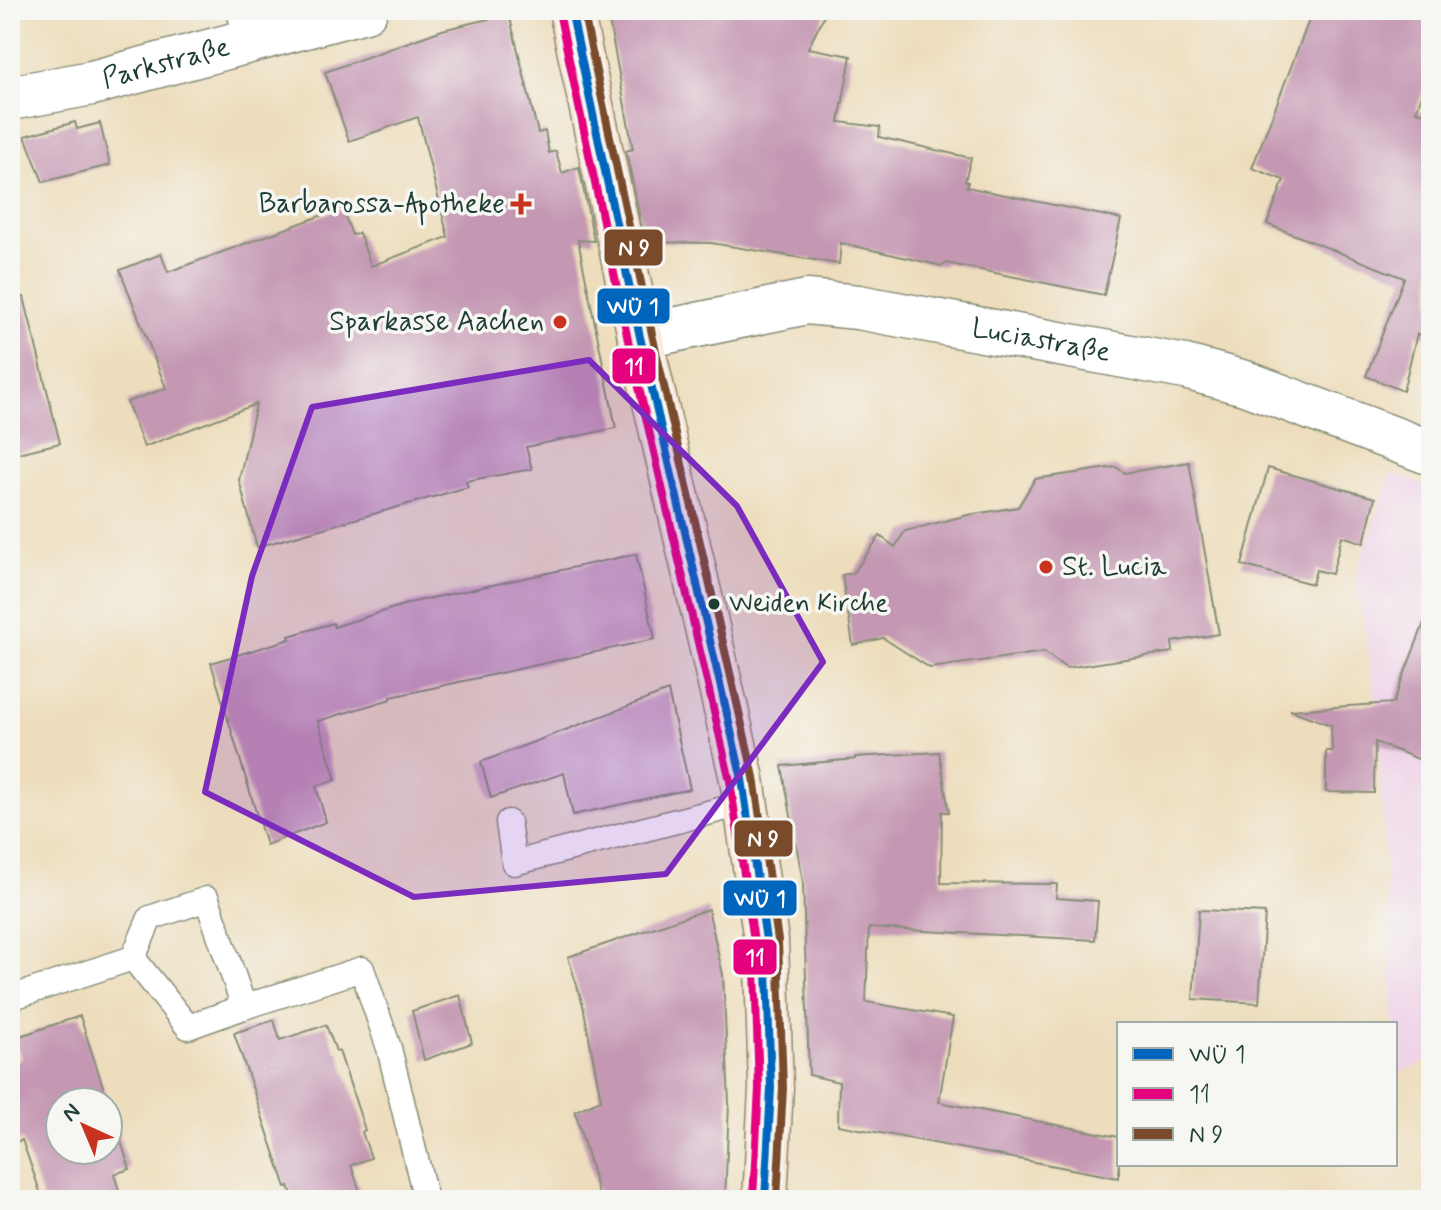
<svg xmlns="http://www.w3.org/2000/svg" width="1441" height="1210" font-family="Mynerve,sans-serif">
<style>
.built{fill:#eed0e7}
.building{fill:#c497b2}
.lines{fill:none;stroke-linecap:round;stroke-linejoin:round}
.lane-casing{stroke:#868d78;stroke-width:27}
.street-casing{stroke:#868d78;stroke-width:47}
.secondary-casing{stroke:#868d78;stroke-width:47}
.lane{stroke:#fff;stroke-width:24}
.street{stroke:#fff;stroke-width:44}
.secondary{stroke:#fde4d0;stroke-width:44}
.bus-1-casing{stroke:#f6f6f2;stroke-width:14}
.bus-2-casing{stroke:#f6f6f2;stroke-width:14}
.bus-3-casing{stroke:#f6f6f2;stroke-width:14}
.bus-1{stroke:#0065bd;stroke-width:8}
.bus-2{stroke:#e5007d;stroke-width:8}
.bus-3{stroke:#7a4b2a;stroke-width:8}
.marked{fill:#7b2cbf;fill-opacity:0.2;stroke:#7b2cbf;stroke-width:6;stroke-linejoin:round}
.poi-dot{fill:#c8321e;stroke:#f6f6f2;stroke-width:3}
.bus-dot{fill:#1f3d34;stroke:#f6f6f2;stroke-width:3}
.labels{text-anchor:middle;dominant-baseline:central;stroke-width:7;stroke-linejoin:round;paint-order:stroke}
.bus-label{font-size:26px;fill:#1f3d34;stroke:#f6f6f2;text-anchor:start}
.street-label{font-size:28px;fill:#1f3d34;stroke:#f6f6f2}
.poi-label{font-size:28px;fill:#1f3d34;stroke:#f6f6f2;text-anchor:end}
.line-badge{stroke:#f6f6f2;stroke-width:3}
.badge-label{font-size:22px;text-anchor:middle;font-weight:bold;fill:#fff}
</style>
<rect width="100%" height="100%" fill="#f6f6f2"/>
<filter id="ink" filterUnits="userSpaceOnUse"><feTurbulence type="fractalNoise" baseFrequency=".0125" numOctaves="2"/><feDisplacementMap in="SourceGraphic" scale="16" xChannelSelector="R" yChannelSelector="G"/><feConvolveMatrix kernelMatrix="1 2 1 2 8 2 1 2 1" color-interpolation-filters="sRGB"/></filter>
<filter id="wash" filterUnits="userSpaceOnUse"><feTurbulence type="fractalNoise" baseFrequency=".006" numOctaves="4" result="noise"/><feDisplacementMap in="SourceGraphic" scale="32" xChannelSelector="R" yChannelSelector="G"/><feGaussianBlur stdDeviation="1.8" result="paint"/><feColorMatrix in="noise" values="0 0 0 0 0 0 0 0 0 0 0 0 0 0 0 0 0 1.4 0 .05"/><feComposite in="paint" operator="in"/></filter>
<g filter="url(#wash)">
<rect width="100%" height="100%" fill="#edddbc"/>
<!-- built -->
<polygon class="built" points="1392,473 1431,488 1431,1061 1396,1073 1377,703 1355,575"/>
<g id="blocks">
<!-- building -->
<g class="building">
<polygon points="607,10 827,10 808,48 851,56 839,122 880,127 879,137 971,158 965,181 968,182 967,187 1121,219 1104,295 946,263 942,266 841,243 839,264 711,243 645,242 626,151 633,149"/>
<polygon points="1313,10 1431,10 1431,72 1416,111 1431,114 1431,337 1417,334 1403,391 1366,376 1404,278 1267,224 1284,180 1252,168"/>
<polygon points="509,14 538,133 545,131 549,153 556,151 562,173 579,167 594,241 578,240 616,428 526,447 532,469 466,481 468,487 257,547 239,480 256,404 144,447 127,402 166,388 120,270 161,254 168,272 342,208 352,235 359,233 371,266 448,237 418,117 349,141 325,72 442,30"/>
<polygon points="75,122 77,129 100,123 110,165 43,182 25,136"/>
<polygon points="24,297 60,443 10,455 10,298"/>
<polygon points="1189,462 1219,634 1172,642 1173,652 1066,668 1044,652 930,668 883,638 853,645 842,575 853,573 880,536 895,547 905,531 968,515 1018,507 1035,479 1116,467 1125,473"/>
<polygon points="1268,468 1375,498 1364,543 1342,536 1332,574 1316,570 1312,584 1242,565"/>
<polygon points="636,554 655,639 391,697 391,699 318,721 336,780 316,786 326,822 266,845 211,663 290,639 289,636 333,623 334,627 413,602"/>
<polygon points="1428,613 1431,614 1431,764 1375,742 1374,793 1326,792 1326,751 1332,751 1331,725 1290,710 1393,703"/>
<polygon points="668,691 690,789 573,815 564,773 491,798 481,762"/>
<polygon points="939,752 949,812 942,812 941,883 1057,884 1056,898 1098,901 1095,940 869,928 866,1002 953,1017 939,1102 1119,1137 1119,1178 838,1125 839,1082 809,1075 803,882 782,766 855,759 855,757"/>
<polygon points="708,909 723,975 725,1016 729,1103 725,1200 600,1200 575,1111 601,1100 583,1005 568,957"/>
<polygon points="1199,910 1265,913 1259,1003 1193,999"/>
<polygon points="460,995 472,1043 424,1060 412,1011"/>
<polygon points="80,1016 108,1102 60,1102 60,1150 108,1150 108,1102 130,1169 114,1174 122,1200 43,1200 22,1140 10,1144 10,1062 21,1059 14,1038"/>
<polygon points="274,1020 280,1040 326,1025 336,1051 339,1051 365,1130 362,1132 371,1158 351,1165 363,1200 294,1200 289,1186 286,1187 234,1033"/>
</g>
</g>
</g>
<g filter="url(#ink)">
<use href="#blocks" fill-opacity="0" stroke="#868d78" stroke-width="2"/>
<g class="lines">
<!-- lane casing -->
<g class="lane-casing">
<g id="lane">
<polyline points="239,10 247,42"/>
<polyline points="508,822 514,863 746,803"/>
<polyline points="133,958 188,1027 244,1007"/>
<polyline points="10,998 133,958 150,918 207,899 244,1007 362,969 389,1048 426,1200"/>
</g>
</g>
<!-- street casing -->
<g class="street-casing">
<g id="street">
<path id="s1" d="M10,98L92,83L365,10"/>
<path id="s2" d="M640,337L807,302L858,307L1185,367L1245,383L1431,453"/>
</g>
</g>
<!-- secondary casing -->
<g class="secondary-casing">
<polyline id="secondary" points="571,10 640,337 742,779 766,940 771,1088 765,1200"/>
</g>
<!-- lane -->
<use href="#lane" class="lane"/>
<!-- street -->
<use href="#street" class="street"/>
<!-- secondary -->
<use href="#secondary" class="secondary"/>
<!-- bus-1 casing -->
<g class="bus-1-casing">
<polyline id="bus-1" points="571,10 640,337 742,779 766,940 771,1088 765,1200"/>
</g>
<!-- bus-2 casing -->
<g class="bus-2-casing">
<polyline id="bus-2" points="559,12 628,340 730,781 754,941 759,1088 753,1199"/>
</g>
<!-- bus-3 casing -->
<g class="bus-3-casing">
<polyline id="bus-3" points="583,10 652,334 754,777 778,940 783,1088 777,1200"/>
</g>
<!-- bus-1 -->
<use href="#bus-1" class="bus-1"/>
<!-- bus-2 -->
<use href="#bus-2" class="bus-2"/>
<!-- bus-3 -->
<use href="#bus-3" class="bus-3"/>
</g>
</g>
<!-- marked area -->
<path class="marked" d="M589,360L737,506L823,662L666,874L414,897L205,792L252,576L312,407Z"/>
<!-- markers -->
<g class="poi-dot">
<path d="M517 192h8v8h8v8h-8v8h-8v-8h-8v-8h8z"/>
<circle cx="560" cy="322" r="8"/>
<circle cx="1046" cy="567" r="8"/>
</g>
<circle class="bus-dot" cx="714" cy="604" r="7"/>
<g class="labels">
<!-- bus labels -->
<g class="bus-label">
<text x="729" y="604">Weiden Kirche</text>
</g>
<!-- street labels -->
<g class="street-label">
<text stroke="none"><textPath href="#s1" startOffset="160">Parkstraße</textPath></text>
<text stroke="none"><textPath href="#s2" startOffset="408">Luciastraße</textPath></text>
</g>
<!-- poi labels -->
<g class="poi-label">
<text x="505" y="204">Barbarossa-Apotheke</text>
<text x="544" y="322">Sparkasse Aachen</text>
<text x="1062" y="567" text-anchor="start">St. Lucia</text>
</g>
</g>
<g class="line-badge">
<rect x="603" y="228" width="61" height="39" rx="8" fill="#7a4b2a"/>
<rect x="596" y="287" width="75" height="38" rx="8" fill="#0065bd"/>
<rect x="611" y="347" width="46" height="38" rx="8" fill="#e5007d"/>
<rect x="733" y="819" width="61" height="39" rx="8" fill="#7a4b2a"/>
<rect x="722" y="879" width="76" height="38" rx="8" fill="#0065bd"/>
<rect x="732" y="938" width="46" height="38" rx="8" fill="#e5007d"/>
</g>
<g class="badge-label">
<text x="634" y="255">N 9</text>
<text x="633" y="314">WÜ 1</text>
<text x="634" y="374">11</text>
<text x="763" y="846">N 9</text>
<text x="760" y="906">WÜ 1</text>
<text x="755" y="965">11</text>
</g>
<!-- margin -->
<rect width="1441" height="1210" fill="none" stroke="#f6f6f2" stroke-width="40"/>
<!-- legend -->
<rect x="1117" y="1022" width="280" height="144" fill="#f6f6f2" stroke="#a0aca6" stroke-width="2"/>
<rect x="1133" y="1048" width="40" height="12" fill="#0065bd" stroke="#a0aca6" stroke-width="2"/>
<text x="1189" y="1062" font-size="24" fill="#1f3d34">WÜ 1</text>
<rect x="1133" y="1088" width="40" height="12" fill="#e5007d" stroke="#a0aca6" stroke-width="2"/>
<text x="1189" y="1102" font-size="24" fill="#1f3d34">11</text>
<rect x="1133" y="1128" width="40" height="12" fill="#7a4b2a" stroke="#a0aca6" stroke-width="2"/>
<text x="1189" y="1142" font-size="24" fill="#1f3d34">N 9</text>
<!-- north arrow -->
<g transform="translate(84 1126) rotate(316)"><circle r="38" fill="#f6f6f2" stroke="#a0aca6" stroke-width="2"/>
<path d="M0-6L14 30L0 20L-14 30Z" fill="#c8321e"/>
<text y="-12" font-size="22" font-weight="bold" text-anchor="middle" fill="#1f3d34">N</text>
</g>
</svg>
